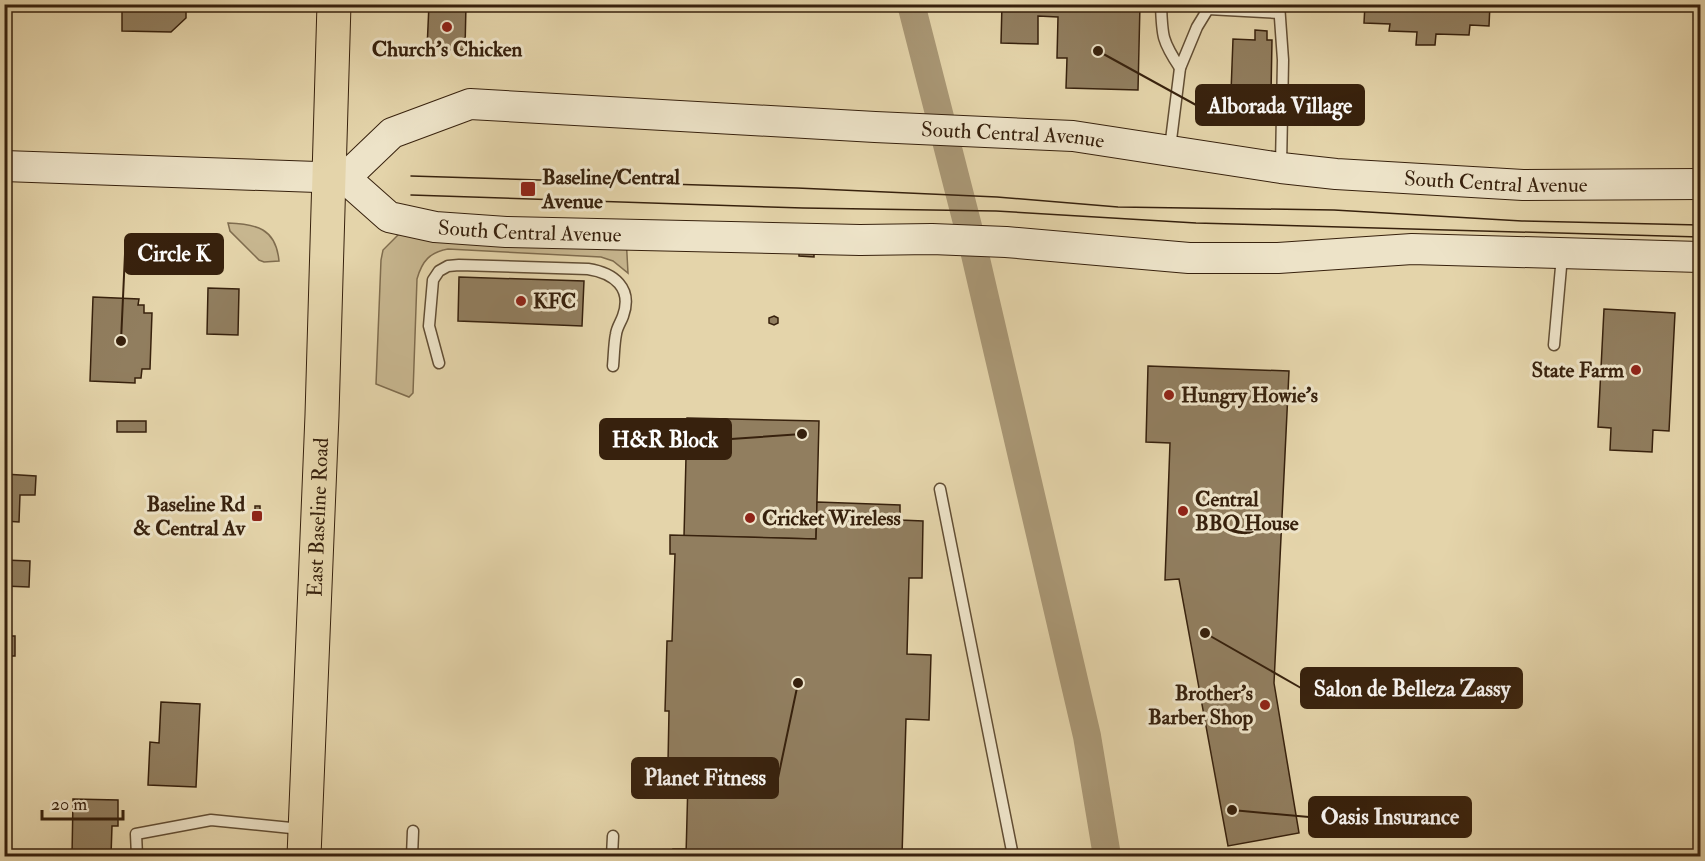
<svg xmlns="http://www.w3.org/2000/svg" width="1705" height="861" font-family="'IM FELL Double Pica',serif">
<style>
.green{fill:#c7b68f;stroke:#7f6c4e;stroke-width:1.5}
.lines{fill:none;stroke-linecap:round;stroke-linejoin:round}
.canal{stroke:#a99775;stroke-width:28}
.building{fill:#917e5f;stroke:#37210d;stroke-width:1.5}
.service-casing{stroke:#624e34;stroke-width:13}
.secondary-casing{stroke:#37210d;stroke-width:32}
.primary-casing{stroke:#37210d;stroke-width:35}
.service{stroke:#ede3c8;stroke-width:10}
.secondary{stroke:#ede3c8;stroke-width:30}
.primary{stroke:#e4d4aa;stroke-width:33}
.tram{stroke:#37210d;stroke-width:1.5}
.poi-dot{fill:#8f2418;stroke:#ede3c8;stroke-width:2}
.labels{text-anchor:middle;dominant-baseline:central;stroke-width:6;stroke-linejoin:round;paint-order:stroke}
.poi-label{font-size:21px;font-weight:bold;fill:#37210d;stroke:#ede3c8;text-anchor:start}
.street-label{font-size:21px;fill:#37210d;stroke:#ede3c8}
.leader{fill:none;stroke:#37210d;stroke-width:2}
.callout-dot{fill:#37210d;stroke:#ede3c8;stroke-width:2}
.callout{fill:#37210d;stroke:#37210d;stroke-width:2}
.callout-label{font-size:22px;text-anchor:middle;font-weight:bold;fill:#fff}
</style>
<rect width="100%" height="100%" fill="#e4d4aa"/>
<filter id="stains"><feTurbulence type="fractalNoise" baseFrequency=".00333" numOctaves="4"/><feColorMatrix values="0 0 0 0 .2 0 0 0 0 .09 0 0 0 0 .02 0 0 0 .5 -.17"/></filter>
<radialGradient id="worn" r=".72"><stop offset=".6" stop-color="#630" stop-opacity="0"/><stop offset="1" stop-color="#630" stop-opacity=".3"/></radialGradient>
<!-- green -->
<g class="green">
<path d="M228,223C256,224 276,228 279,261L264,262L259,260L230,231Z"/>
<path d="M404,229L626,236L628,273L613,261L601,257L448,249C430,252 422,261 417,279L413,393L409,397L376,384L381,260L383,250Z"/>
</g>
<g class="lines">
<!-- canal -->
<polyline class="canal" points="911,4 973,246 1087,736 1107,856"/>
</g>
<!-- building -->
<g class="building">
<polygon points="122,4 186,4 186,18 171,32 122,31"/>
<polygon points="384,4 391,4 390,11 383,11"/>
<polygon points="429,4 466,4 465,50 427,49"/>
<polygon points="1002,4 1064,4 1064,9 1097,10 1097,4 1140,4 1138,90 1066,88 1067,58 1057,58 1058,17 1038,16 1038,44 1001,43"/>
<polygon points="1365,4 1490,4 1489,26 1470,25 1469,35 1436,34 1435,45 1416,45 1417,32 1389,31 1390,24 1364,23"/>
<polygon points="1255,30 1267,31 1267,40 1272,40 1271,94 1231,92 1233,39 1255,40"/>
<polygon points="799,249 814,250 814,257 799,256"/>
<polygon points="459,277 584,281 582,326 458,321"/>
<polygon points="208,288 239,289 238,335 207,334"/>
<polygon points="93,297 139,299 138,305 144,305 144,313 152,313 150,369 142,369 141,378 135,378 135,383 90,381"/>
<polygon points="1604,309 1675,313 1669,431 1653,430 1652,452 1610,450 1611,428 1598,427"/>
<polygon points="774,316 778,318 778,323 774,325 769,323 769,318"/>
<polygon points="1148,366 1289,371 1274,683 1299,833 1228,846 1179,579 1165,580 1170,443 1146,442"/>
<polygon points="687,418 819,421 816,539 684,536"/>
<rect x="117" y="421" width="29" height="11"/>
<polygon points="4,474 36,476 35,495 20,495 19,522 4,521"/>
<polygon points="817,502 900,505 900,520 923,521 922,578 909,578 907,654 931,655 929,720 906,719 902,856 686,856 688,780 663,780 664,762 668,762 669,711 665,711 667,641 672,641 675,554 670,554 670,535 816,539"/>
<rect x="255" y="506" width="5" height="15"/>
<polygon points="4,560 30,561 29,587 4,586"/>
<rect x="4" y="636" width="11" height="20"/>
<polygon points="161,702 200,704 196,787 148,785 150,742 159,743"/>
<polygon points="73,799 118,800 118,826 112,826 111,856 72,856"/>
<rect x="673" y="849" width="13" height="7"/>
</g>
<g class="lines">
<!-- service casing -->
<g class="service-casing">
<g id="service">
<path d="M1161,4C1162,36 1162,41 1180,68"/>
<polyline points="1279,4 1283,60 1281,166"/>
<polyline points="1208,9 1279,13"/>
<polyline points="1170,148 1180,68 1197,27 1208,9 1209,4"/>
<polyline points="1554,345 1562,256"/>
<path d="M439,363L429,326L433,280L439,271L448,266L459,265L588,269C614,273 633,288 623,316C621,322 617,327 616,334C614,344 614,355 613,366"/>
<polyline points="940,489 1013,856"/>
<polyline points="137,856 136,834 211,820 301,829"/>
<polyline points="412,856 413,831"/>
<polyline points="612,856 613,836"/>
</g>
</g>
<!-- secondary casing -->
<g class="secondary-casing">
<g id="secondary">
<path id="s1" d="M4,166L345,178L389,217L435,227L506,232L860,240L932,239L1006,242L1189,258H1278L1412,249L1700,257"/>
<path id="s2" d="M345,178L392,133L470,104L875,127L1073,136L1281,168L1336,174L1523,185L1700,184"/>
</g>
</g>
<!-- primary casing -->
<g class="primary-casing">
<g id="primary">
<path id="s3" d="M304,856L322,415L334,4"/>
</g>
</g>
<!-- service -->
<use href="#service" class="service"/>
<!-- secondary -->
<use href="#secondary" class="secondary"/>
<!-- primary -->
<use href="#primary" class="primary"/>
<!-- tram -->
<g class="tram">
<polyline points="411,176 797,188 997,197 1118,207 1334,210 1522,221 1700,225"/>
<polyline points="411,195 803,208 996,211 1196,223 1700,237"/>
</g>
</g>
<!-- markers -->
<g class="poi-dot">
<circle cx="447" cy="27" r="6"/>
<rect x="520" y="181" width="16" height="16" rx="3"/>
<circle cx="521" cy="301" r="6"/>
<circle cx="1636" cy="370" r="6"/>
<circle cx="1169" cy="395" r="6"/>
<circle cx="1183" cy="511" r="6"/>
<rect x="251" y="510" width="12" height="12" rx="3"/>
<circle cx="750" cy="518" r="6"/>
<circle cx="1265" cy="705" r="6"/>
</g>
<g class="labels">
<!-- poi labels -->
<g class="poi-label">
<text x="447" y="49" text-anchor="middle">Church's Chicken</text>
<text x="542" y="177">Baseline/Central<tspan x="542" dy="24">Avenue</tspan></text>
<text x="533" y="301">KFC</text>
<text x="1624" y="370" text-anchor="end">State Farm</text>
<text x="1181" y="395">Hungry Howie's</text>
<text x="1195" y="499">Central<tspan x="1195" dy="24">BBQ House</tspan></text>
<text x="245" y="504" text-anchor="end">Baseline Rd<tspan x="245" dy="24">&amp; Central Av</tspan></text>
<text x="762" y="518">Cricket Wireless</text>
<text x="1253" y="693" text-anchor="end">Brother's<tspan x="1253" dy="24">Barber Shop</tspan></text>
</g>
<!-- street labels -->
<g class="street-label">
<text stroke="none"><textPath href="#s2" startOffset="692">South Central Avenue</textPath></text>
<text stroke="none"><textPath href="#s2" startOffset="1178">South Central Avenue</textPath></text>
<text stroke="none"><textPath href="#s1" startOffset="542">South Central Avenue</textPath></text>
<text stroke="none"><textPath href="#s3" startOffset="339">East Baseline Road</textPath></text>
</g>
</g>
<!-- callouts -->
<path class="leader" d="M1098 51L1196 105M121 341L125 254M802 434L731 439M1205 633L1301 688M798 683L778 778M1232 810L1309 817"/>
<g class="callout-dot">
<circle cx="1098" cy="51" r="6"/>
<circle cx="121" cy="341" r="6"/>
<circle cx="802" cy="434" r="6"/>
<circle cx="1205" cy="633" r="6"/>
<circle cx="798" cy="683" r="6"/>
<circle cx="1232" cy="810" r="6"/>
</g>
<g class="callout">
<rect x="1196" y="85" width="168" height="40" rx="6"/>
<rect x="125" y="234" width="98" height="40" rx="6"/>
<rect x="600" y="419" width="131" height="40" rx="6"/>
<rect x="1301" y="668" width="221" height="40" rx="6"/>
<rect x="632" y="758" width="146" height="40" rx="6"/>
<rect x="1309" y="797" width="162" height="40" rx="6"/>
</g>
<g class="callout-label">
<text x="1280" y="113">Alborada Village</text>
<text x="174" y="261">Circle K</text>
<text x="665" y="447">H&amp;R Block</text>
<text x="1412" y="696">Salon de Belleza Zassy</text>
<text x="705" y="785">Planet Fitness</text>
<text x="1390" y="824">Oasis Insurance</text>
</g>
<!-- margin -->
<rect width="1705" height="861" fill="none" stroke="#e4d4aa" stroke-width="24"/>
<rect x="6" y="6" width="1693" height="849" fill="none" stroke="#37210d" stroke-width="3"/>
<rect x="12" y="12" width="1681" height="837" fill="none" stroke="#37210d" stroke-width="1.5"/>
<!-- scale -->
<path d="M42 810v9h81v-9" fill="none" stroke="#37210d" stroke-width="3"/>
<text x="51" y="810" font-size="18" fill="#37210d" stroke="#ede3c8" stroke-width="4.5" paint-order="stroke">20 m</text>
<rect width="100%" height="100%" filter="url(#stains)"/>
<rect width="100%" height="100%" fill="url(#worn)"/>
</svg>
